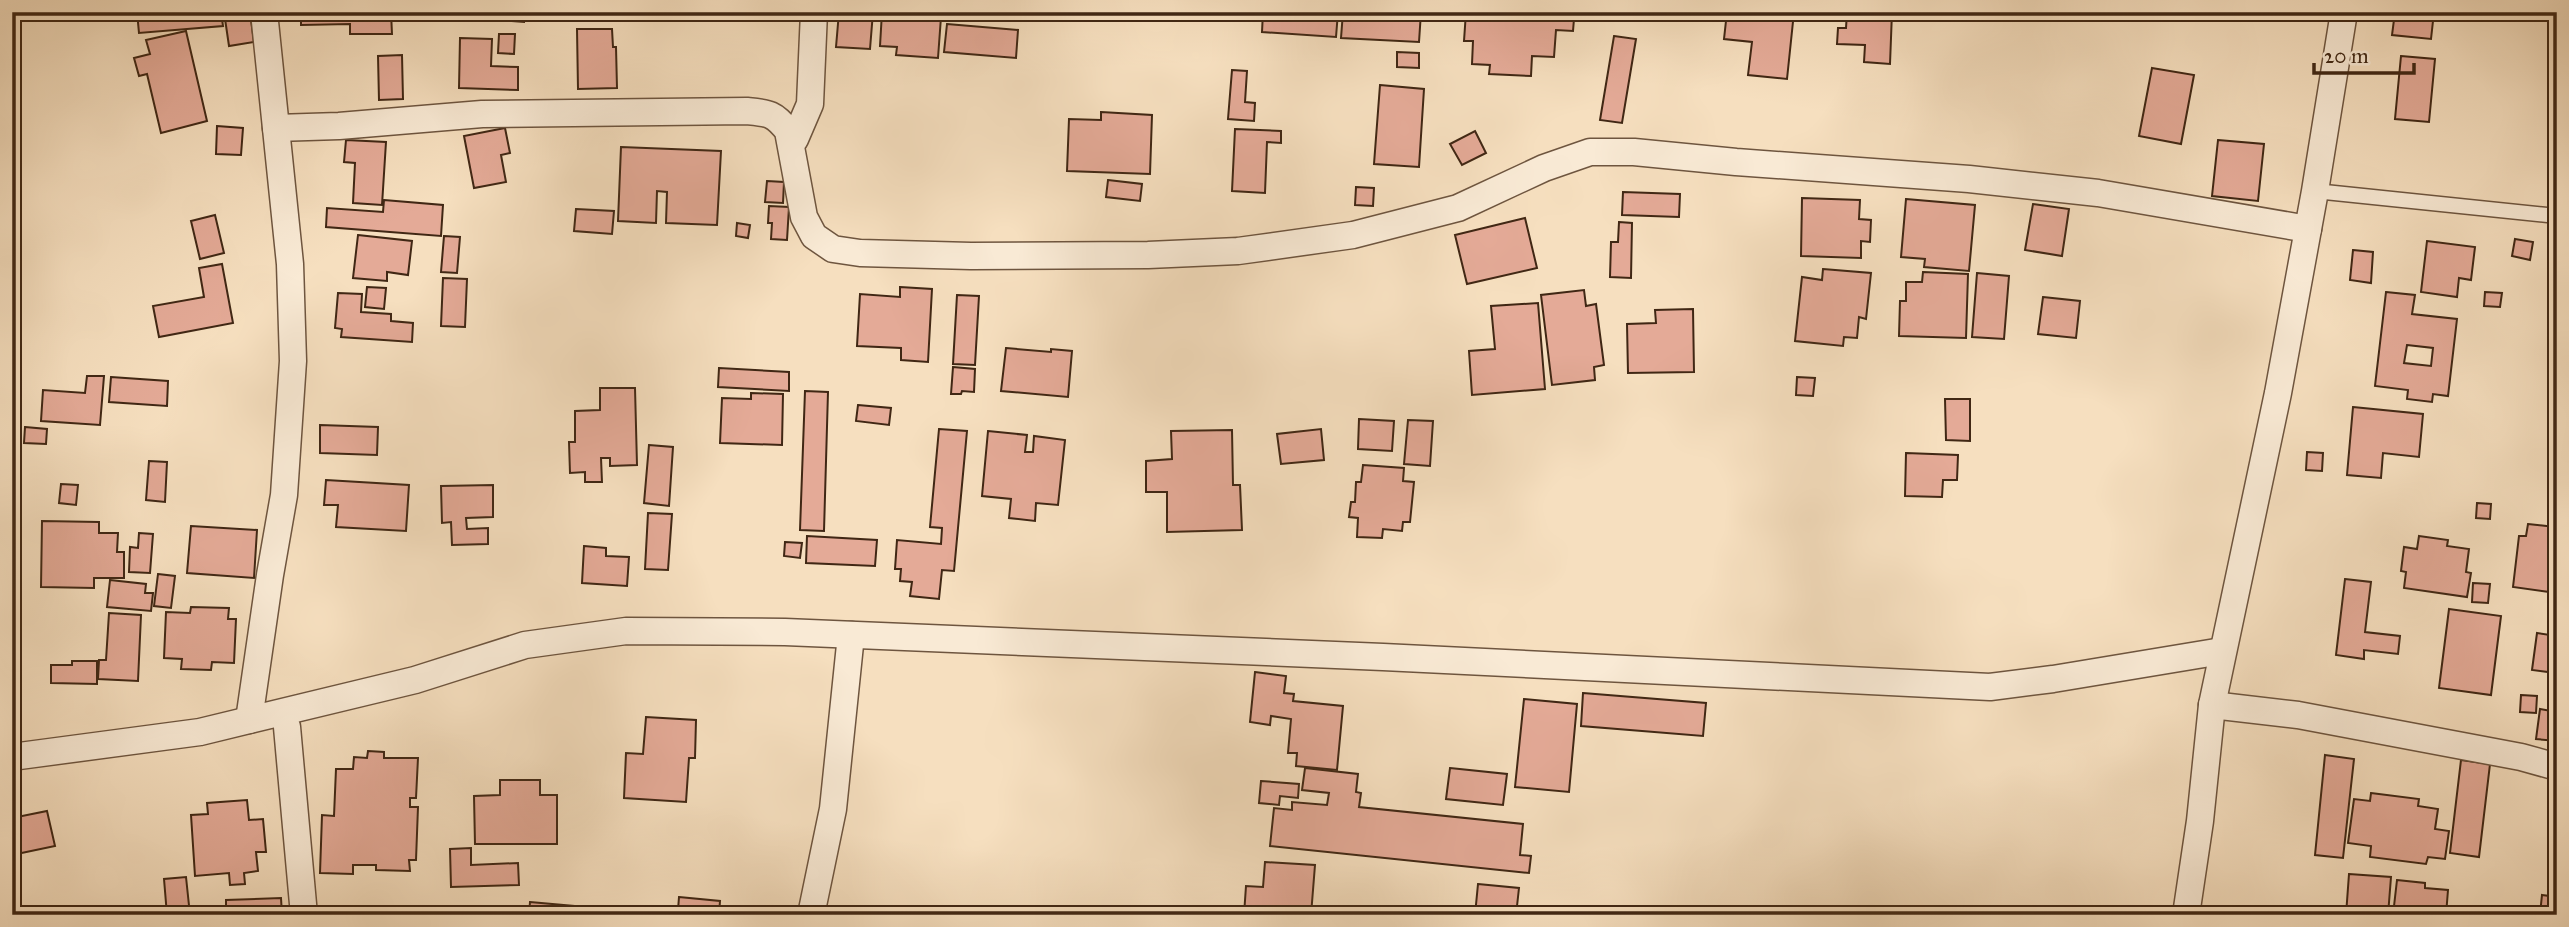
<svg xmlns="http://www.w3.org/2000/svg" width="2569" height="927" font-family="'IM FELL Great Primer',serif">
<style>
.building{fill:#e4aa97;stroke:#402714;stroke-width:2;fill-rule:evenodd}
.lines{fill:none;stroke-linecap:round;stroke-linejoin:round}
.lane-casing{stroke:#6e553f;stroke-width:17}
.street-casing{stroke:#6e553f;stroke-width:29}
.lane{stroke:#f9ead5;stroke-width:14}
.street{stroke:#f9ead5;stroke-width:26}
</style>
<rect width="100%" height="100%" fill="#f6dfbf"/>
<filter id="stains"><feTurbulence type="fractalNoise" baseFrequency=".00286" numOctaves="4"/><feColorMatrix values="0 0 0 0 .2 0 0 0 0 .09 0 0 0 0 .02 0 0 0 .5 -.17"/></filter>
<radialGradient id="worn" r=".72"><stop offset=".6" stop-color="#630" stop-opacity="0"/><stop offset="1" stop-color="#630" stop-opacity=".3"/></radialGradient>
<!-- building -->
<g class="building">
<polygon points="137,12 221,12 223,26 139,33"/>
<polygon points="224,12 250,12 254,42 229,46"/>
<polygon points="301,12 391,12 392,34 350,34 350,24 301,25"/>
<polygon points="444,12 539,12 539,15 524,13 524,22 443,16"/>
<polygon points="839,12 873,12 870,49 836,47"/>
<polygon points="882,12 941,17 938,58 896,55 897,47 880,46"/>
<polygon points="1263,12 1338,12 1336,37 1262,32"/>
<polygon points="1343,12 1421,12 1419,42 1341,38"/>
<polygon points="1466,12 1585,12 1585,20 1574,19 1573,31 1556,30 1554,57 1532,56 1531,76 1489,74 1490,65 1472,64 1473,41 1464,41"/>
<polygon points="1727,12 1794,12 1787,79 1748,75 1752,42 1724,39"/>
<polygon points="1847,12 1892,12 1890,64 1864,62 1865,45 1837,44 1838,28 1846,28"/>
<polygon points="2146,12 2198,12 2197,18"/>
<polygon points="2395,12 2434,12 2431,39 2392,35"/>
<polygon points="947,24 1018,30 1016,58 944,52"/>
<polygon points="577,29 612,29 613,47 616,47 617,88 578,89"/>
<polygon points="186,31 207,121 161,133 147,74 139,76 134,58 150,54 146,40"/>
<polygon points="499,34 515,34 514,54 498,53"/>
<polygon points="1614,36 1636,39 1622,123 1600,120"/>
<polygon points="460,38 492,39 491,66 518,67 518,90 459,88"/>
<polygon points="1397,52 1419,53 1419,68 1397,67"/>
<polygon points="402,55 403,99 379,100 378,56"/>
<polygon points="2401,56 2435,59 2429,122 2395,119"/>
<polygon points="2152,68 2194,75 2181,144 2139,136"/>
<polygon points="1232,70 1247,71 1245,102 1255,103 1254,121 1228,119"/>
<polygon points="1380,85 1424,89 1419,167 1374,164"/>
<polygon points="1101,112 1152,115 1150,174 1067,171 1069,119 1101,120"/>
<polygon points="217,126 243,128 241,155 216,154"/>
<polygon points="505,128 510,153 501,155 506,182 474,188 464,136"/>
<polygon points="1235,129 1281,131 1281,143 1267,142 1265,193 1232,191"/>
<polygon points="1475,131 1486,153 1462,165 1450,144"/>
<polygon points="346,140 386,142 382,205 353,203 355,163 344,162"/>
<polygon points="2218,140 2264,144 2258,201 2212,196"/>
<polygon points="621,147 721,151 717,225 666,223 667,192 657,191 656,223 618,221"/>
<polygon points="1108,180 1142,184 1140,201 1106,197"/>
<polygon points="767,181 784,182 783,203 765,202"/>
<polygon points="1356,187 1374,188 1373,206 1355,205"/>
<polygon points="1623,192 1680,194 1679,217 1622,215"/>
<polygon points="1802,198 1860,200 1859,219 1871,220 1870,242 1861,241 1861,258 1801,256"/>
<polygon points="1906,199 1975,205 1969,271 1924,267 1925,259 1901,257"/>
<polygon points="384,200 443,205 441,236 326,227 327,208 383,212"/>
<polygon points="2033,204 2069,209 2062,256 2025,250"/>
<polygon points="769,206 789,207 787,240 771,239 772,223 768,223"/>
<polygon points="576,209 614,211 612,234 574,231"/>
<polygon points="215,215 224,253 200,259 191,221"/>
<polygon points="1525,218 1537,268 1467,284 1455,235"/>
<polygon points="1619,222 1632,223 1631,278 1610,277 1611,242 1618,242"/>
<polygon points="737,223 750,225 748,238 736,236"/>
<polygon points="358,235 412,241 408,275 387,272 387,281 353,278"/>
<polygon points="444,236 460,237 457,273 441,272"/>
<polygon points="2515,239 2533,242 2530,260 2512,256"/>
<polygon points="2427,241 2475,247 2471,280 2459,278 2457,297 2421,292"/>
<polygon points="2353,250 2373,252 2371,283 2350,280"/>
<polygon points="222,264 233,323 159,337 153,306 204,297 199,268"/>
<polygon points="1823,269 1871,273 1866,319 1859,317 1857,338 1844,337 1843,346 1795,341 1802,277 1822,280"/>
<polygon points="1923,272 1968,274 1966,338 1899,336 1900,301 1906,301 1906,282 1922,282"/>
<polygon points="1977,273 2009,276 2004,339 1972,337"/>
<polygon points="443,278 467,279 465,327 441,326"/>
<polygon points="367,287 386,288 384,309 365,307"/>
<polygon points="900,287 932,289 928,362 901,360 901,348 857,346 860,294 900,297"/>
<polygon points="1584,290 1586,306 1596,304 1604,365 1594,367 1595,380 1552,385 1541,295"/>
<path d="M2386,292L2415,295L2412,314L2457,319L2448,396L2433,394L2432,402L2407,399L2408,390L2375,386ZM2407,345L2433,348L2431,366L2404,363Z"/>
<polygon points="2485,292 2502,293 2500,307 2484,306"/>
<polygon points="338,293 362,294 361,312 391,314 391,321 413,323 412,342 341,337 342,329 335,328"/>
<polygon points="957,295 979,296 975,365 953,364"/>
<polygon points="2043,297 2080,301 2076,338 2038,334"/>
<polygon points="1538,303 1545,389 1472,395 1469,351 1495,349 1491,306"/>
<polygon points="1693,309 1694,372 1628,373 1627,324 1656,323 1655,310"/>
<polygon points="1006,348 1051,352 1051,349 1072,351 1068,397 1001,391"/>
<polygon points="953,367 975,369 974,392 962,391 961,394 951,394"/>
<polygon points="719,368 789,372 789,391 718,387"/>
<polygon points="87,376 104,376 100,425 41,421 43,390 85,393"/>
<polygon points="111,377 168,381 167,406 109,402"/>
<polygon points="1797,377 1815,378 1813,396 1796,395"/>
<polygon points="600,388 635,388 637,465 610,466 610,458 601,458 602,482 585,482 585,472 570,473 569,442 575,442 575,411 600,410"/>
<polygon points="805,391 828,392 824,531 800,530"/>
<polygon points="751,393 783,394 782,445 720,443 722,398 751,399"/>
<polygon points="1945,399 1970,399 1970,441 1946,440"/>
<polygon points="858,405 891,408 889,425 856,421"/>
<polygon points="2353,407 2423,414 2419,457 2383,453 2381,478 2347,475"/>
<polygon points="1359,419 1394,421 1392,451 1358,449"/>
<polygon points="1408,420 1433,421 1430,466 1404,464"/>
<polygon points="320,425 378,427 377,455 320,453"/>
<polygon points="25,427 47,429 46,444 24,443"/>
<polygon points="939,429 967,431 954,571 942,570 939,599 910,596 912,582 900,581 901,569 895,569 897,540 941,544 942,528 930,527"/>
<polygon points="1321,429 1324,460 1281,464 1277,434"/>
<polygon points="1232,430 1233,485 1240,485 1242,530 1167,532 1167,492 1146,492 1146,461 1172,459 1171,431"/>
<polygon points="988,431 1027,435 1025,452 1033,452 1034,436 1065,440 1058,505 1036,503 1035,521 1009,518 1011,499 982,496"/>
<polygon points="649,445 673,447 669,506 644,503"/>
<polygon points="2307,452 2323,453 2322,471 2306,470"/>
<polygon points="1906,453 1958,455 1957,480 1943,480 1942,497 1905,496"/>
<polygon points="149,461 167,462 165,502 146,500"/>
<polygon points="1363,465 1404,468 1403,481 1414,482 1410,522 1403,522 1402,531 1383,529 1382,538 1357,537 1358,518 1349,517 1351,502 1355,502 1356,482 1361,482"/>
<polygon points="326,480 409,485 406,531 336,527 338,505 324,505"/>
<polygon points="61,484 78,485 76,505 59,503"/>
<polygon points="493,485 493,517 466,518 467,529 488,528 488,544 452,545 451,522 442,523 441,486"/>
<polygon points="2477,503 2491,504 2490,519 2476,518"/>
<polygon points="648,513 672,514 668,570 645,569"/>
<polygon points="42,521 99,522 99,533 118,533 117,552 124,552 124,578 94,578 94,588 41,587"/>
<polygon points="2528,524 2555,527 2557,593 2513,587 2519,536 2526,536"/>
<polygon points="191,526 257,530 254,578 187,573"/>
<polygon points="139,533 153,534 150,573 129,572 130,547 138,548"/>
<polygon points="807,536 877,540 875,566 806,563"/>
<polygon points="2419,536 2448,540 2447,546 2469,549 2466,572 2471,573 2467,597 2404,588 2406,572 2401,571 2404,547 2417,549"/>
<polygon points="785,542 802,543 800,558 784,556"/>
<polygon points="584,546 606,548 606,556 629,557 627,586 582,583"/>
<polygon points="158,574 175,576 171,608 154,606"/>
<polygon points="2345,579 2371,582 2365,632 2400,636 2398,654 2364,650 2364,659 2336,655"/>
<polygon points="110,580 146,584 145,593 153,593 151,611 107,607"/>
<polygon points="2473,583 2490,584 2488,603 2472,602"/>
<polygon points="191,607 229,608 228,619 236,619 234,663 212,662 211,670 181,669 182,659 164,658 166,612 190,613"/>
<polygon points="2449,609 2501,616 2491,695 2439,688"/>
<polygon points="109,613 141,615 138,681 98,679 99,660 106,660"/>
<polygon points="2537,633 2557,636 2556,673 2532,670"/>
<polygon points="72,661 97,661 97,684 51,683 51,665 72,665"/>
<polygon points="1255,672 1286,676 1284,693 1294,694 1293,701 1343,706 1337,770 1296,766 1297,753 1288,753 1291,719 1271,716 1270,725 1250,722"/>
<polygon points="1583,693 1706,703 1703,736 1581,726"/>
<polygon points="2521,695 2537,696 2536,713 2520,712"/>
<polygon points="1524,699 1577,704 1569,792 1515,787"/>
<polygon points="2540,709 2557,712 2557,741 2536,739"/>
<polygon points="646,717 696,720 695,758 689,758 686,802 624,798 626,753 643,754"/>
<polygon points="368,751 384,752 384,758 418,758 416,798 410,798 410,807 418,807 416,860 409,860 410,871 376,870 376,865 353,865 353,874 320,873 322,815 334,816 336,769 353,769 354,757 367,758"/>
<polygon points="2325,755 2354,759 2343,858 2315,855"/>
<polygon points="2461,760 2490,764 2479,857 2450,853"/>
<polygon points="1305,768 1358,774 1356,792 1361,793 1359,807 1523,824 1520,855 1531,856 1529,873 1270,846 1274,808 1292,810 1292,802 1327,805 1329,793 1302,790"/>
<polygon points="1450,768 1507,774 1503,805 1446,799"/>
<polygon points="500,780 540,780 540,795 557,795 557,844 475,844 474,796 500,795"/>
<polygon points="1261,781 1299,784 1298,798 1280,796 1279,805 1259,803"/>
<polygon points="2371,793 2419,799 2418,806 2438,809 2435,829 2449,831 2445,859 2428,857 2426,864 2370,857 2371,846 2348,843 2354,799 2370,801"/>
<polygon points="247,800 249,820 263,819 266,852 256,852 258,871 244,873 245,884 230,885 229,873 195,876 191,815 208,814 207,803"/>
<polygon points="47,811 55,846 12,855 12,818"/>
<polygon points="471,848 471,865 518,863 519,885 451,887 450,849"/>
<polygon points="1265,862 1315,865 1311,915 1244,915 1246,886 1263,887"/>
<polygon points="2349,874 2391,877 2388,915 2346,915"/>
<polygon points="186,877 190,915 167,915 164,879"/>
<polygon points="2397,880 2425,883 2425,888 2448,890 2446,915 2393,915"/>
<polygon points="1478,884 1519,888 1516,915 1475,915"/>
<polygon points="2542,895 2557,897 2557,915 2524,915 2524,912 2540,914"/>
<polygon points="679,897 720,901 719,915 659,915 659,909 678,910"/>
<polygon points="281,898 282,915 226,915 226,900"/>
<polygon points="530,902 574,906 574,915 529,915"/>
</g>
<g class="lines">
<!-- lane casing -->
<g class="lane-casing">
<polyline id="lane" points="2315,191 2557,216"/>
</g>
<!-- street casing -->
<g class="street-casing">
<g id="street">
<path d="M276,128L339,126L482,114L747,111C768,113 774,113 788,131L804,217L814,236L833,249L860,253L971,256L1148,255L1238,251L1353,235L1458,208L1544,168L1590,152H1634L1736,162L1969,179L2098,193L2308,229"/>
<polyline points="788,131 795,139 810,104 814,12"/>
<polyline points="2212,705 2298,715 2521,757 2557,767"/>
<polyline points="249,720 270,575 284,495 293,361 290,264 264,12"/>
<polyline points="287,727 304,915"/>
<polyline points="12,757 200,732 415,680 525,645 626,631 785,632 1383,657 1990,687 2053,679 2222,651"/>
<polyline points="811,915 833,809 851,635"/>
<polyline points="2186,915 2200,821 2212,705 2278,393 2315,191 2344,12"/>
</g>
</g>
<!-- lane -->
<use href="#lane" class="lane"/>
<!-- street -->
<use href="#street" class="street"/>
</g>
<!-- margin -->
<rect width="2569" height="927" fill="none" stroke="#f6dfbf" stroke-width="42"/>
<rect x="14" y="14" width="2541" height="899" fill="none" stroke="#402714" stroke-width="3.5"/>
<rect x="21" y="21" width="2527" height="885" fill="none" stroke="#402714" stroke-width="2"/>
<!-- scale -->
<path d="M2314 63v10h100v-10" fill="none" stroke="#402714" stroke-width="3.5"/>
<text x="2324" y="63" font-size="21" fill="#402714" stroke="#f9ead5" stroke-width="5" paint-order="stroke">20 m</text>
<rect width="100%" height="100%" filter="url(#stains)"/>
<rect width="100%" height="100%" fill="url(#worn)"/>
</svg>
